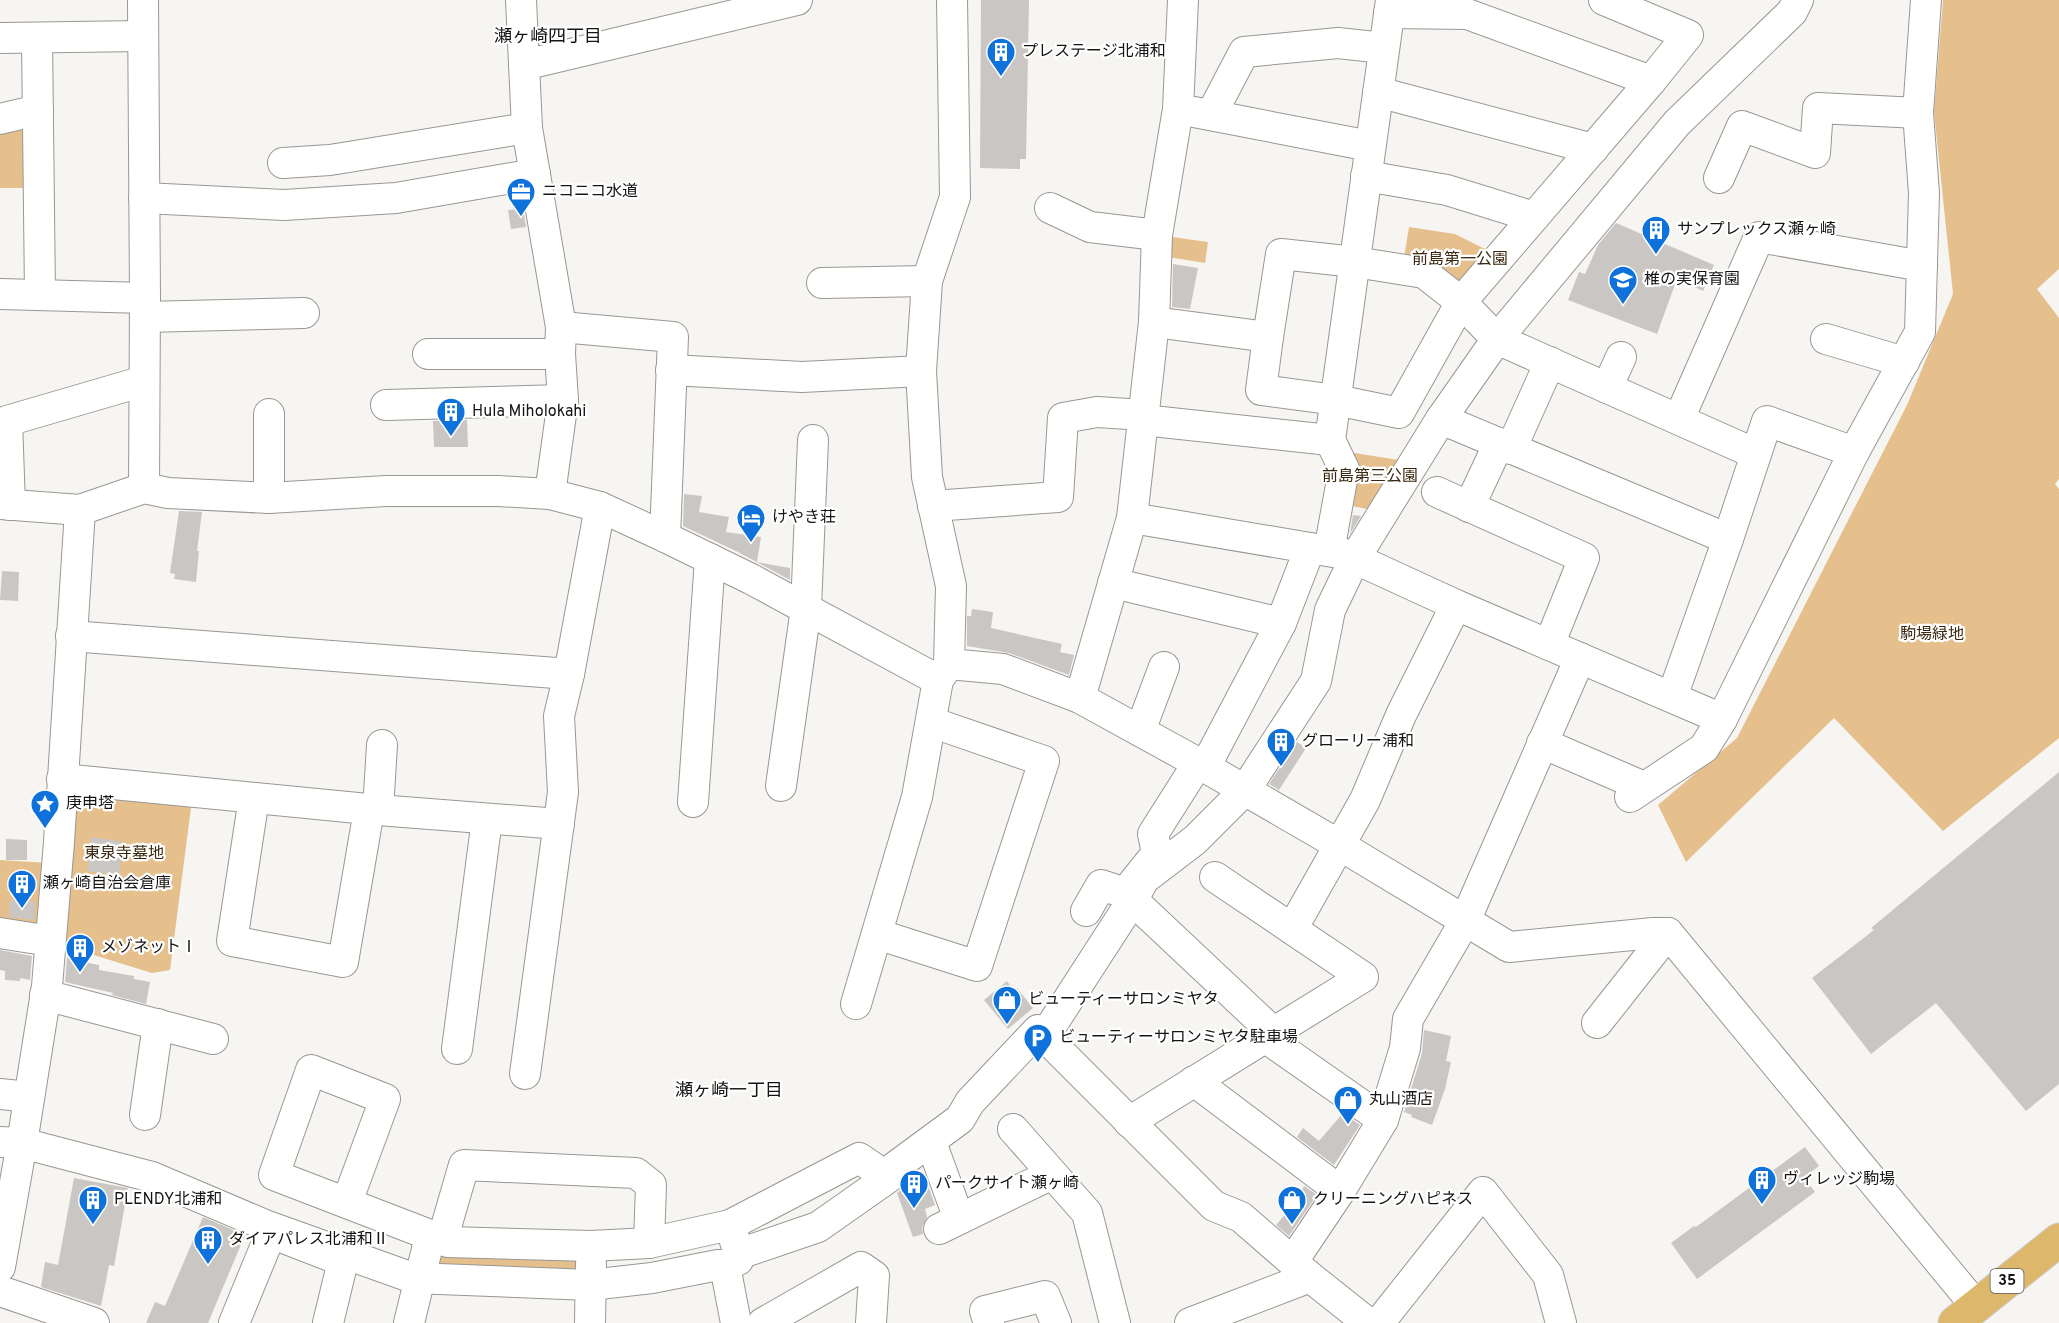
<svg xmlns="http://www.w3.org/2000/svg" width="2059" height="1323" font-family="Overpass,'Noto Sans JP',sans-serif">
<style>
.green{fill:#e5c08c}
.building{fill:#c9c6c3}
.lines{fill:none;stroke-linecap:round;stroke-linejoin:round}
.minor-casing{stroke:#999794;stroke-width:32}
.major-casing{stroke:#d0d0d0;stroke-width:35}
.minor{stroke:#fff;stroke-width:30}
.major{stroke:#ddb76b;stroke-width:33}
.labels{text-anchor:middle;dominant-baseline:central;stroke-width:4.5;stroke-linejoin:round;paint-order:stroke}
.shield{fill:#fff;stroke:#5b5a5a;stroke-width:1.5}
.shield-label{font-size:15px;font-weight:bold;fill:#151413}
.poi-label{font-size:16px;fill:#151413;stroke:#fff;text-anchor:start}
.park-label{font-size:16px;fill:#38270e;stroke:#fff}
.neighbourhood-label{font-size:18px;fill:#151413;stroke:#fff}
</style>
<rect width="100%" height="100%" fill="#f7f5f2"/>
<!-- green -->
<g class="green">
<polygon points="1943,0 2059,0 2059,269 2037,289 2059,318 2059,479 2055,484 2059,489 2059,738 1943,831 1834,718 1686,862 1658,805 1737,738 1907,405 1953,294 1934,112"/>
<polygon points="28,119 28,188 0,188 0,130"/>
<polygon points="1409,227 1455,234 1493,253 1464,288 1404,258"/>
<polygon points="1172,237 1208,242 1205,263 1168,257"/>
<polygon points="1342,451 1405,461 1376,511 1343,504"/>
<polygon points="67,793 192,800 170,970 152,973 58,944"/>
<polygon points="0,860 49,863 42,932 0,926"/>
<polygon points="433,1252 581,1255 584,1280 428,1275"/>
</g>
<!-- building -->
<g class="building">
<polygon points="981,0 1029,0 1026,159 1020,159 1020,169 980,168"/>
<polygon points="523,209 526,227 511,229 508,210"/>
<polygon points="1616,223 1714,265 1703,291 1677,279 1657,334 1568,300 1579,272 1585,274 1598,245"/>
<polygon points="1173,264 1198,268 1190,309 1172,307"/>
<polygon points="467,420 468,447 434,447 433,421"/>
<polygon points="684,494 702,496 699,512 729,517 726,532 761,537 757,562 790,568 790,580 738,552 683,526"/>
<polygon points="179,511 202,512 197,551 199,551 196,582 174,579 175,574 170,573"/>
<polygon points="1353,515 1361,516 1350,534"/>
<polygon points="2,571 19,572 18,601 0,600"/>
<polygon points="972,609 993,612 991,628 1062,644 1060,652 1074,655 1069,675 1009,653 967,646 967,616 971,616"/>
<polygon points="1297,742 1306,748 1279,790 1269,784"/>
<polygon points="2059,772 2059,1084 2026,1111 1936,1003 1871,1054 1812,978 1874,930 1871,928"/>
<polygon points="91,837 123,842 119,875 87,871"/>
<polygon points="6,839 27,840 27,860 6,860"/>
<polygon points="10,900 35,902 34,920 9,917"/>
<polygon points="0,950 32,956 30,980 20,978 20,981 5,980 5,971 0,970"/>
<polygon points="67,957 84,959 83,962 99,965 99,970 134,976 134,979 150,982 146,1004 112,995 113,993 65,982"/>
<polygon points="1007,981 1014,991 1017,988 1033,1008 1008,1029 984,1000"/>
<polygon points="1424,1030 1451,1036 1446,1061 1451,1062 1445,1089 1432,1125 1411,1117 1412,1115 1404,1112 1422,1053"/>
<polygon points="1343,1113 1360,1125 1334,1165 1297,1137 1303,1128 1319,1141"/>
<polygon points="1805,1147 1819,1166 1804,1177 1815,1192 1697,1279 1671,1243 1694,1226 1696,1227"/>
<polygon points="925,1177 935,1205 925,1209 927,1217 922,1227 923,1234 913,1237 897,1193 913,1181"/>
<polygon points="74,1178 128,1188 114,1266 109,1265 101,1306 41,1287 45,1262 58,1265"/>
<polygon points="1304,1186 1317,1195 1289,1236 1276,1225 1295,1203"/>
<polygon points="203,1217 245,1235 208,1323 146,1323 155,1302 165,1306"/>
</g>
<g class="lines">
<!-- minor casing -->
<g class="minor-casing">
<g id="minor">
<polyline points="143,0 145,298 144,488"/>
<polyline points="521,0 527,128 561,327 560,354 563,400 550,494"/>
<polyline points="1604,0 1688,35 1651,81 1461,302 1399,413 1336,400 1261,390 1268,337 1281,254 1355,262 1424,273 1461,302 1497,339 1756,454"/>
<polyline points="1389,13 1467,14 1651,81"/>
<polyline points="0,38 143,36"/>
<polyline points="37,38 40,295"/>
<polyline points="524,65 797,0"/>
<polyline points="1378,92 1593,149"/>
<polyline points="1194,112 1370,146"/>
<polyline points="1211,115 1244,52 1338,43 1384,48"/>
<polyline points="0,119 38,110"/>
<polyline points="283,163 330,160 527,128"/>
<polyline points="1366,176 1447,190 1534,217"/>
<polyline points="1719,178 1742,126 1815,153 1818,108 1918,113"/>
<polyline points="144,198 284,205 396,198 535,174"/>
<polyline points="1050,208 1090,227 1157,235"/>
<polyline points="822,283 927,281"/>
<polyline points="0,294 145,298"/>
<polyline points="145,317 304,313"/>
<polyline points="1154,322 1268,337"/>
<polyline points="561,327 673,337 665,537"/>
<polyline points="1826,339 1904,362"/>
<polyline points="428,354 560,354"/>
<polyline points="671,370 802,377 921,371"/>
<polyline points="1607,388 1621,357"/>
<polyline points="386,405 563,400"/>
<polyline points="269,414 269,498"/>
<polyline points="1441,419 1728,539"/>
<polyline points="1679,419 1759,237 1922,266"/>
<polyline points="1143,420 1330,440"/>
<polyline points="1511,449 1550,362"/>
<polyline points="1437,492 1584,558 1549,645"/>
<polyline points="0,504 80,510 144,488 168,493 269,498 386,491 498,491 550,494 600,507 665,537 751,579 938,680"/>
<polyline points="10,505 7,421 144,381"/>
<polyline points="933,506 1058,497 1063,418 1097,412 1144,415"/>
<polyline points="1469,507 1499,443"/>
<polyline points="1132,518 1345,554 1456,605 1722,719"/>
<polyline points="1329,551 1344,469 1330,440 1391,0"/>
<polyline points="1113,583 1281,623"/>
<polyline points="71,636 569,674"/>
<polyline points="949,664 1003,669 1080,698 1198,763 1341,846 1509,947 1653,933 1668,933 1976,1306"/>
<polyline points="1672,697 1728,539 1767,421 1854,452"/>
<polyline points="1080,698 1132,518 1154,322 1157,235 1178,109 1183,0"/>
<polyline points="1140,731 1164,667"/>
<polyline points="1542,743 1644,787"/>
<polyline points="1198,763 1153,834 1157,853 1125,893 1274,1033"/>
<polyline points="1205,767 1281,623 1310,548"/>
<polyline points="62,779 378,810 559,824"/>
<polyline points="781,786 806,608 813,440"/>
<polyline points="1630,797 1704,748 1722,719 1854,452 1920,332 1924,193 1918,113 1926,0"/>
<polyline points="254,798 232,941 343,962 369,810"/>
<polyline points="693,802 710,559"/>
<polyline points="378,810 382,745"/>
<polyline points="1086,911 1101,885 1125,893"/>
<polyline points="1292,929 1365,800 1401,715 1456,605"/>
<polyline points="0,933 50,941"/>
<polyline points="877,934 977,966 1044,761 931,722"/>
<polyline points="45,995 213,1039"/>
<polyline points="856,1004 917,797 938,680 949,664 951,586 927,477 921,371 927,281 955,197 952,0"/>
<polyline points="1597,1023 1668,933"/>
<polyline points="1044,1037 1132,901 1144,879 1195,840 1245,790 1316,681 1330,610 1355,558 1441,419 1497,339 1677,123 1792,12 1798,0"/>
<polyline points="1266,1038 1383,1120"/>
<polyline points="457,1049 487,819"/>
<polyline points="525,1074 563,792 559,716 569,674 600,507"/>
<polyline points="1194,1081 1340,1191"/>
<polyline points="0,1094 29,1097"/>
<polyline points="145,1115 158,1024"/>
<polyline points="1129,1122 1363,977 1215,877"/>
<polyline points="1013,1129 1087,1213 1115,1323"/>
<polyline points="0,1142 22,1143 152,1177 265,1225 413,1278 590,1285 652,1278 718,1265 727,1265 738,1260 739,1254 730,1225 649,1243 591,1246 448,1242 274,1175 311,1070 385,1099 347,1202"/>
<polyline points="932,1145 959,1219"/>
<polyline points="730,1225 859,1158 884,1175 960,1119 970,1102 1038,1030 1214,1206 1241,1217 1310,1277 1368,1323"/>
<polyline points="939,1229 1052,1174"/>
<polyline points="739,1254 818,1227 902,1168"/>
<polyline points="1293,1261 1340,1191 1383,1120 1405,1048 1408,1019 1465,921 1580,658"/>
<polyline points="727,1265 725,1266 736,1323"/>
<polyline points="0,1267 22,1143 47,986 59,842 80,510"/>
<polyline points="0,1291 94,1323"/>
<polyline points="234,1323 271,1233 343,1261 328,1323"/>
<polyline points="409,1323 427,1249 446,1227 464,1165 636,1173 651,1185 649,1243"/>
<polyline points="590,1323 591,1264"/>
<polyline points="763,1323 861,1267 874,1276 871,1323"/>
<polyline points="989,1323 985,1311 1045,1296 1056,1323"/>
<polyline points="1190,1323 1310,1277"/>
<polyline points="1379,1323 1483,1192 1548,1275 1561,1323"/>
</g>
</g>
<!-- major casing -->
<g class="major-casing">
<polyline id="major" points="1955,1323 2059,1240"/>
</g>
<!-- minor -->
<use href="#minor" class="minor"/>
<!-- major -->
<use href="#major" class="major"/>
</g>
<!-- icons -->
<defs>
<g id="building-pin" transform="scale(1.5)"><path d="M0 17L-7.5 6A9.5 9.5 0 1 1 7.5 6Z" fill="#0f72da" stroke="#fff"/><path d="M-4-6H4V6H1V3H-1V6H-4ZM-2.5-4.3h1.7v1.8h-1.7ZM.8-4.3h1.7v1.8H.8ZM-2.5-1h1.7V.8h-1.7ZM.8-1h1.7V.8H.8Z" fill="#fff"/></g>
<g id="office-pin" transform="scale(1.5)"><path d="M0 17L-7.5 6A9.5 9.5 0 1 1 7.5 6Z" fill="#0f72da" stroke="#fff"/><path d="M-6-3h4V-5.5h4V-3h4V5H-6ZM-1-4.5V-3h2v-1.5ZM-6 0V1H6V0Z" fill="#fff"/></g>
<g id="school-pin" transform="scale(1.5)"><path d="M0 17L-7.5 6A9.5 9.5 0 1 1 7.5 6Z" fill="#0f72da" stroke="#fff"/><path d="M0-5L7-2L0 1L-7-2ZM-4 1L0 2.5L4 1V4Q0 6-4 4Z" fill="#fff"/></g>
<g id="hotel-pin" transform="scale(1.5)"><path d="M0 17L-7.5 6A9.5 9.5 0 1 1 7.5 6Z" fill="#0f72da" stroke="#fff"/><path d="M-6-4.5h1.5V1H6V5H4.5V3h-9V5H-6ZM-4 0a1.8 1.8 0 1 1 3.6 0ZM.5 0V-2.5h3Q6-2.5 6 0Z" fill="#fff"/></g>
<g id="sight-pin" transform="scale(1.5)"><path d="M0 17L-7.5 6A9.5 9.5 0 1 1 7.5 6Z" fill="#0f72da" stroke="#fff"/><path d="M0-6L1.8-2.2L6-1.7L2.9 1.2L3.7 5.4L0 3.3L-3.7 5.4L-2.9 1.2L-6-1.7L-1.8-2.2Z" fill="#fff"/></g>
<g id="shop-pin" transform="scale(1.5)"><path d="M0 17L-7.5 6A9.5 9.5 0 1 1 7.5 6Z" fill="#0f72da" stroke="#fff"/><path d="M-5-2.5h2.3a2.7 3.5 0 0 1 5.4 0H5L5.5 6h-11ZM-1.5-2.5h3a1.5 2.3 0 0 0-3 0Z" fill="#fff"/></g>
<g id="parking-pin" transform="scale(1.5)"><path d="M0 17L-7.5 6A9.5 9.5 0 1 1 7.5 6Z" fill="#0f72da" stroke="#fff"/><path d="M-3.5-5.5H1a3.5 3.5 0 0 1 0 7H-1V5.5H-3.5ZM-1-3.4V-.6H.8a1.4 1.4 0 0 0 0-2.8Z" fill="#fff"/></g>
</defs>
<g fill-rule="evenodd">
<use href="#building-pin" x="1001" y="52"/>
<use href="#office-pin" x="521" y="192"/>
<use href="#building-pin" x="1656" y="230"/>
<use href="#school-pin" x="1623" y="280"/>
<use href="#building-pin" x="451" y="412"/>
<use href="#hotel-pin" x="751" y="518"/>
<use href="#building-pin" x="1281" y="742"/>
<use href="#sight-pin" x="45" y="804"/>
<use href="#building-pin" x="22" y="884"/>
<use href="#building-pin" x="80" y="948"/>
<use href="#shop-pin" x="1007" y="1000"/>
<use href="#parking-pin" x="1038" y="1038"/>
<use href="#shop-pin" x="1348" y="1100"/>
<use href="#building-pin" x="1762" y="1180"/>
<use href="#building-pin" x="914" y="1184"/>
<use href="#building-pin" x="93" y="1200"/>
<use href="#shop-pin" x="1292" y="1200"/>
<use href="#building-pin" x="208" y="1240"/>
</g>
<g class="labels">
<!-- shield labels -->
<rect class="shield" x="1990.5" y="1269" width="33" height="24" rx="4.5"/>
<g class="shield-label">
<text x="2007" y="1281">35</text>
</g>
<!-- poi labels -->
<g class="poi-label">
<text x="1022" y="52">プレステージ北浦和</text>
<text x="542" y="192">ニコニコ水道</text>
<text x="1677" y="230">サンプレックス瀬ヶ崎</text>
<text x="1644" y="280">椎の実保育園</text>
<text x="472" y="412">Hula Miholokahi</text>
<text x="772" y="518">けやき荘</text>
<text x="1302" y="742">グローリー浦和</text>
<text x="66" y="804">庚申塔</text>
<text x="43" y="884">瀬ヶ崎自治会倉庫</text>
<text x="101" y="948">メゾネットⅠ</text>
<text x="1028" y="1000">ビューティーサロンミヤタ</text>
<text x="1059" y="1038">ビューティーサロンミヤタ駐車場</text>
<text x="1369" y="1100">丸山酒店</text>
<text x="1783" y="1180">ヴィレッジ駒場</text>
<text x="935" y="1184">パークサイト瀬ヶ崎</text>
<text x="114" y="1200">PLENDY北浦和</text>
<text x="1313" y="1200">クリーニングハピネス</text>
<text x="229" y="1240">ダイアパレス北浦和Ⅱ</text>
</g>
<!-- park labels -->
<g class="park-label">
<text x="1460" y="260">前島第一公園</text>
<text x="1370" y="477">前島第三公園</text>
<text x="1932" y="635">駒場緑地</text>
<text x="124" y="854">東泉寺墓地</text>
</g>
<!-- neighbourhood labels -->
<g class="neighbourhood-label">
<text x="548" y="37">瀬ヶ崎四丁目</text>
<text x="729" y="1091">瀬ヶ崎一丁目</text>
</g>
</g>
</svg>
